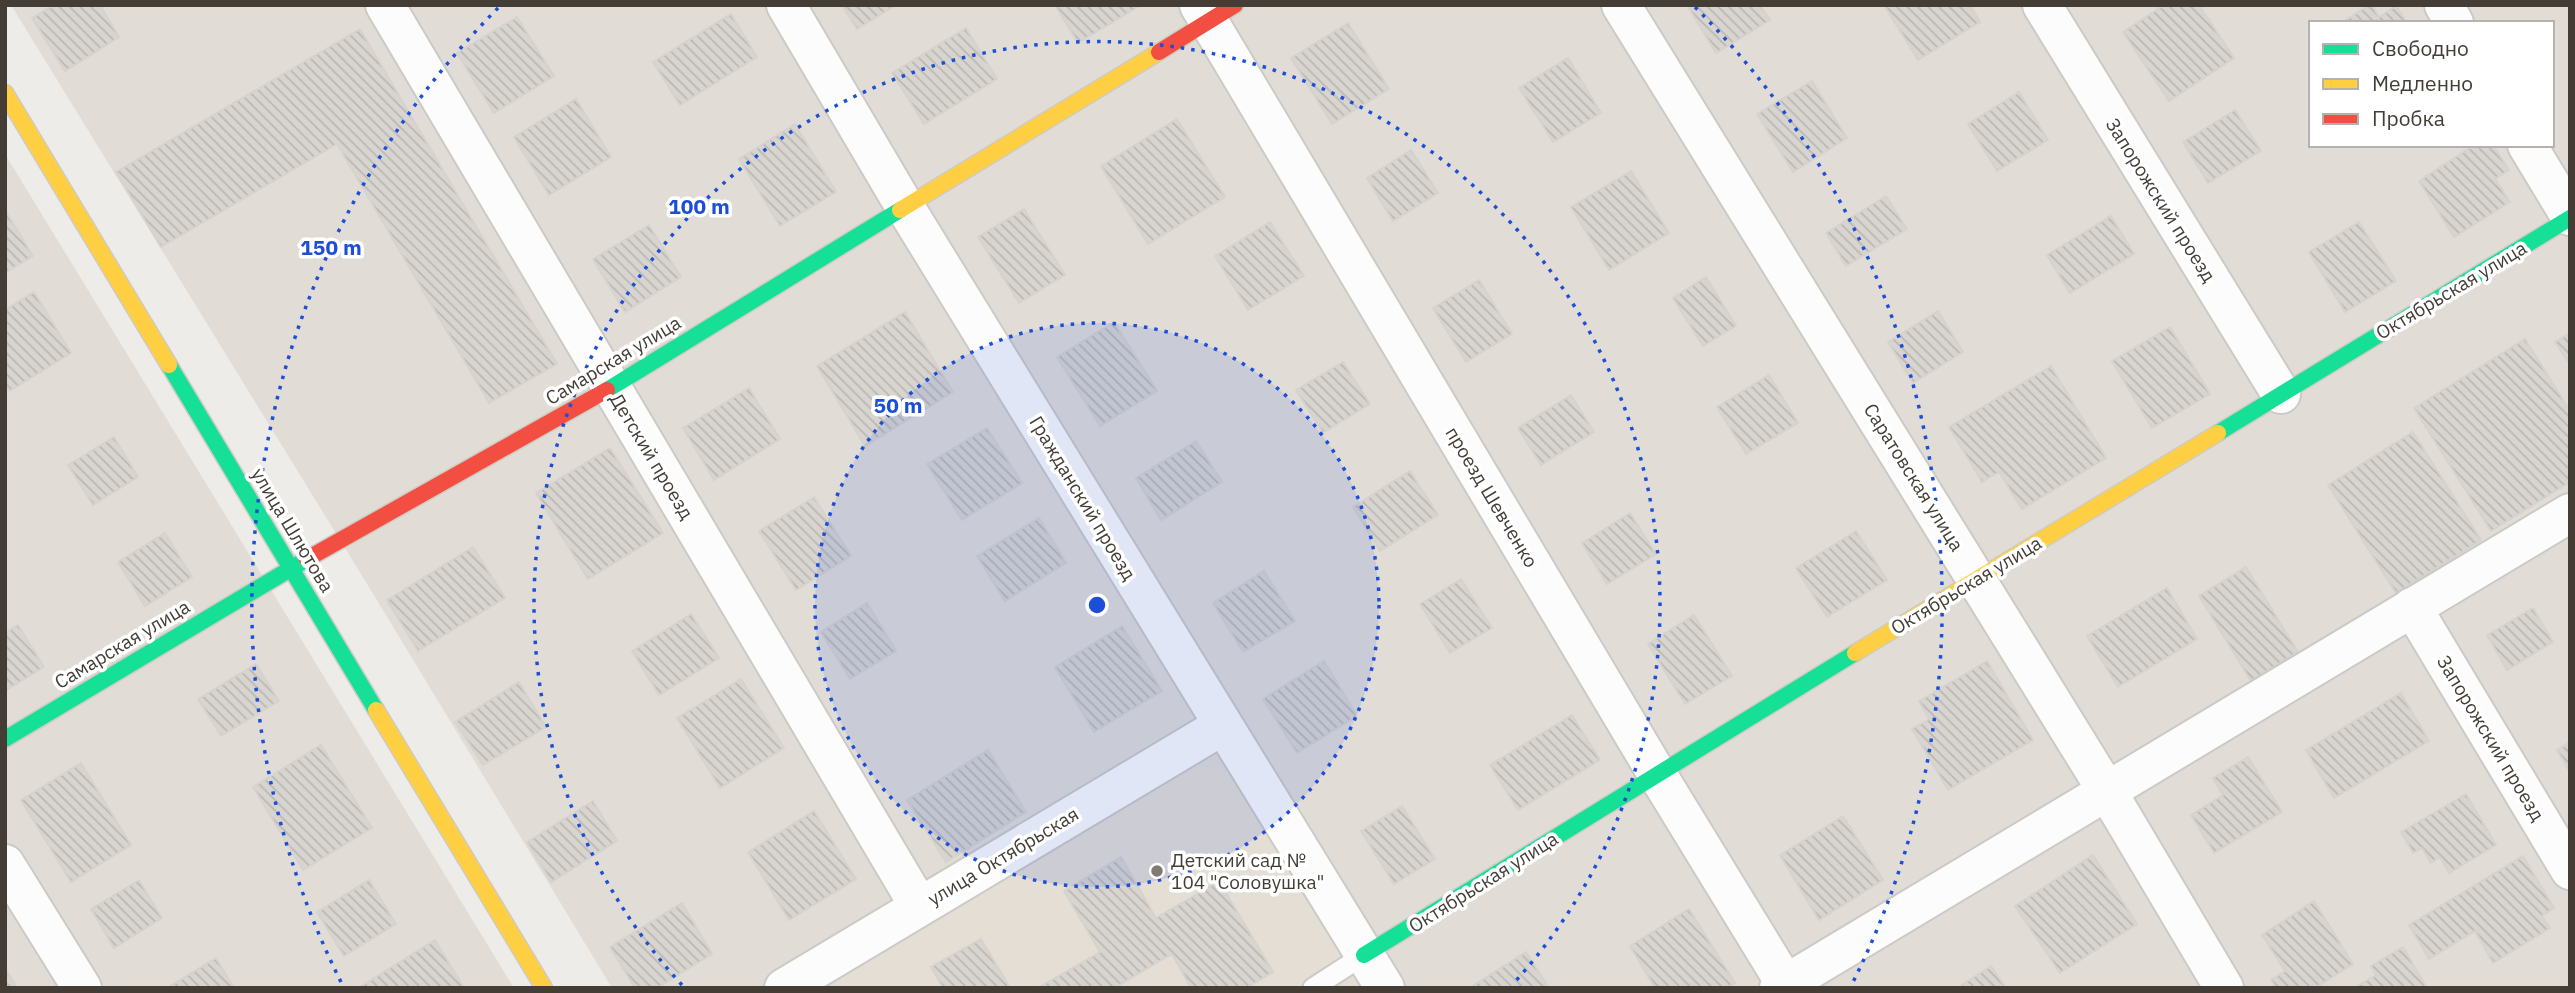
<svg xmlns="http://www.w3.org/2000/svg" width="2575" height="993" font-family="'IBM Plex Sans',sans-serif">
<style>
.residential{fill:#e1ddd6;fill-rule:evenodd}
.education{fill:#e4ded5}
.building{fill:url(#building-back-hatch);stroke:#d6d3cf;stroke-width:2}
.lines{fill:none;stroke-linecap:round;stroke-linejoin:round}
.lane-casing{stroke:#cccac6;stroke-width:23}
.street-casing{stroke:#cccac6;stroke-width:42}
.fast-casing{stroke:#cfcbc3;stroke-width:19}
.slow-casing{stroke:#cfcbc3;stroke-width:19}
.jam-casing{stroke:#cfcbc3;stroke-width:19}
.lane{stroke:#fcfcfc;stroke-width:19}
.street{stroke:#fcfcfc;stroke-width:38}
.fast{stroke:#16e098;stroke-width:16}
.slow{stroke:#ffcf43;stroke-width:16}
.jam{stroke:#f24e42;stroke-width:16}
.ring{fill:none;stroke:#1d4ed8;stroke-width:3.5;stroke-dasharray:3.5 7}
.poi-dot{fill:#7f7a75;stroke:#fff;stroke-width:2.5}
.labels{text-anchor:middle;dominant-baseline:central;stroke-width:7;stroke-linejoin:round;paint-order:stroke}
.street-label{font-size:19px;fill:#433d36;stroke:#fff}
.poi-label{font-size:19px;fill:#433d36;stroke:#fff;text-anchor:start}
.centre{fill:#1d4ed8;stroke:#fff;stroke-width:3.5}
.ring-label{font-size:21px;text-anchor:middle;font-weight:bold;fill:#1d4ed8;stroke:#fff;stroke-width:7;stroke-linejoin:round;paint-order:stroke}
</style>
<defs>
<pattern id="building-back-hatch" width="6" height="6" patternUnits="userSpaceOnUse" patternTransform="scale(1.75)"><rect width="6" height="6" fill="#d8d5d1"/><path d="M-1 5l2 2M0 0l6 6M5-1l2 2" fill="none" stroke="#bbb8b4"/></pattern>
</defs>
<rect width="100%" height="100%" fill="#eeece9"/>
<!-- residential -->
<g class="residential">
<path d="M11,5H2570V988H612L364,579ZM2311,23H2552V145H2311Z"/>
<polygon points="5,154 514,988 5,988"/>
</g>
<!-- education -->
<polygon class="education" points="1196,763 1240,776 1365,988 826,988"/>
<!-- building -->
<g class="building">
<polygon points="54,5 100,5 119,37 65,71 32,18"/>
<polygon points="842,5 896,5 857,29"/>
<polygon points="1055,5 1141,5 1078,43"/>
<polygon points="1687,5 1760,5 1770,20 1716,53"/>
<polygon points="1884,5 1970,5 1980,22 1918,60"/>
<polygon points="2164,5 2199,5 2234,58 2169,101 2123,32"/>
<polygon points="2369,5 2372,5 2379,17 2396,6 2407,23 2341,23"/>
<polygon points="731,14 757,57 680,105 653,62"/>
<polygon points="517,17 554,76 494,113 457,53"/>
<polygon points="1348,23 1389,89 1332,124 1291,58"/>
<polygon points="966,28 997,79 924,124 892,73"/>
<polygon points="360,29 557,364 489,403 337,144 161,247 116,172"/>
<polygon points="1568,58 1601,113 1553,142 1519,88"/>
<polygon points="1812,81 1847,138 1793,172 1757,114"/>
<polygon points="2019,92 2048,140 1997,171 1968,124"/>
<polygon points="576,99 611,157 549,195 514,137"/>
<polygon points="2235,110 2261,151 2208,183 2183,142"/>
<polygon points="1177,119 1225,197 1148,244 1101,166"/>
<polygon points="795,124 836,192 780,226 739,159"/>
<polygon points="2474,145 2493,145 2509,170 2495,179 2510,202 2454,237 2419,181"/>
<polygon points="1411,150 1438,193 1393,221 1367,178"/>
<polygon points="1631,171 1669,233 1609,270 1571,207"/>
<polygon points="1886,196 1907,229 1846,266 1826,233"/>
<polygon points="1024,209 1065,275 1019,303 978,237"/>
<polygon points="5,210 33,256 5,273"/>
<polygon points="2111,216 2134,254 2070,293 2047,255"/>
<polygon points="1270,222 1304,276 1248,310 1215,256"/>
<polygon points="2359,222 2396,281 2345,312 2309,252"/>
<polygon points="649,225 681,277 625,312 593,259"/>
<polygon points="1706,277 1736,326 1703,346 1673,298"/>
<polygon points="1479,280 1512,334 1466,362 1433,308"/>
<polygon points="34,292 71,353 10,391 5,384 5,310"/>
<polygon points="1938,311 1963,352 1913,383 1888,342"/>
<polygon points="905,312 953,392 865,446 817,366"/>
<polygon points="1114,322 1157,391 1100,426 1057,357"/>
<polygon points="2170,327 2210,394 2152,428 2112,361"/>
<polygon points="2570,333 2570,365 2555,342"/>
<polygon points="2525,339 2570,411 2570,482 2491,531 2414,408"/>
<polygon points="1343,362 1370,404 1323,433 1296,390"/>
<polygon points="2051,366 2106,458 2022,509 1999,472 1982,482 1949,427"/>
<polygon points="1769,375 1798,423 1746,454 1717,407"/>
<polygon points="749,388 780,439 714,480 683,428"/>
<polygon points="1571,395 1594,432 1541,465 1518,428"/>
<polygon points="987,428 1022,483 962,520 927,464"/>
<polygon points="2413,432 2481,540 2396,593 2328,485"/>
<polygon points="114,437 138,477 93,505 68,465"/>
<polygon points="1196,441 1222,482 1161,520 1136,478"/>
<polygon points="610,448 663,533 588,579 536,493"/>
<polygon points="1410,471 1438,515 1380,551 1353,507"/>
<polygon points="814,497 851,556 796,590 759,531"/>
<polygon points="1630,513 1656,554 1607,584 1582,543"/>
<polygon points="1039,518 1066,563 1005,601 977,556"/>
<polygon points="1856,531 1887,580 1827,617 1796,568"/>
<polygon points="165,533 192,577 145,606 118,562"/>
<polygon points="473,547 505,598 418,651 387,600"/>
<polygon points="2246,567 2298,652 2251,681 2199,596"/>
<polygon points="1264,571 1295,621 1243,652 1213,603"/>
<polygon points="1461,579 1492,628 1450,653 1420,604"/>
<polygon points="2167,588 2197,639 2118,687 2087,636"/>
<polygon points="867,603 896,651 850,679 821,632"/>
<polygon points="2533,608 2553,642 2507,670 2487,635"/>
<polygon points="691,614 719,658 659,695 632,651"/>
<polygon points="1694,615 1732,676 1685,704 1648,644"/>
<polygon points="18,625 44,667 5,691 5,633"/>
<polygon points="1122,626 1162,691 1094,732 1055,667"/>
<polygon points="1324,661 1357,716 1297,753 1263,699"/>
<polygon points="1987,661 2033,740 1948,790 1912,729 1929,719 1919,701"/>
<polygon points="256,664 279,701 221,736 198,699"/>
<polygon points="741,679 784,748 720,788 677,718"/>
<polygon points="519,682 546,727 483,765 455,722"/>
<polygon points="2401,693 2429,741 2334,798 2306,750"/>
<polygon points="1572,715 1600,760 1518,810 1490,765"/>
<polygon points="2570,742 2570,772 2557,750"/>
<polygon points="321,745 372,828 303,870 253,787"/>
<polygon points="988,750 1026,812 946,862 907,800"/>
<polygon points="2248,757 2282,812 2214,853 2191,815 2223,795 2213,778"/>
<polygon points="81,763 131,845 71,882 21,800"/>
<polygon points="2466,794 2496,845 2449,873 2440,857 2431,863 2422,848 2413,853 2401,832"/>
<polygon points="593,801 617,841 551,882 527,842"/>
<polygon points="1402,806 1435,859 1394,884 1361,831"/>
<polygon points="814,811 856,879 789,920 748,852"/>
<polygon points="1843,816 1883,880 1819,920 1780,855"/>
<polygon points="2093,855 2137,924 2060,973 2015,906"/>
<polygon points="2523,856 2554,908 2542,916 2550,928 2493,963 2475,931 2429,959 2409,925"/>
<polygon points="1121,857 1156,918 1219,881 1273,972 1246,988 1191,988 1172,954 1114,988 1038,988 1100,952 1064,891"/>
<polygon points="139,880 162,918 114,948 91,909"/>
<polygon points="369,880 396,924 344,956 317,912"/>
<polygon points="2314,901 2353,964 2315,988 2276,988 2271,980 2285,971 2262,935"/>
<polygon points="682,903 712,954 657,988 635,988 610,947"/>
<polygon points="1689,909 1735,983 1727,988 1655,988 1630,946"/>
<polygon points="981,939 1010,988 943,988 931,967"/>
<polygon points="435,940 464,988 358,988"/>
<polygon points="2403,947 2427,988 2354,988 2376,975 2371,966"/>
<polygon points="1526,952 1549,988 1469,988"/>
<polygon points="216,958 234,988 167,988"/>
<polygon points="1991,966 2006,988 1957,988"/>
<polygon points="7,971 17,988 5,988"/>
</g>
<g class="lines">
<!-- lane casing -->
<g class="lane-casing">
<polyline id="lane" points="1313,988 1364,955"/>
</g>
<!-- street casing -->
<g class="street-casing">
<g id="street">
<polyline points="385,5 919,906"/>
<polyline points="786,5 905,207 1385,988"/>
<polyline points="1199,5 1657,774 1788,988"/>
<polyline points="1621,5 2107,791 2224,988"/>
<polyline points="2042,5 2281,394"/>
<polyline points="2444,5 2454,23"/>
<polyline points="2527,145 2570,216"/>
<polyline points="2412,607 2570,870"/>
<polyline points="5,864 82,988"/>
<polyline points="784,988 1222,726"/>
<polyline points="1779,988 2570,513"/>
</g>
</g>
<!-- fast casing -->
<g class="fast-casing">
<g id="fast">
<polyline points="169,365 376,710"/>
<polyline points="607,390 900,210"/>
<polyline points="2218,433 2570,218"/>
<polyline points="5,739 307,559"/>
<polyline points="1364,955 1855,653"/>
</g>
</g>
<!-- slow casing -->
<g class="slow-casing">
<g id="slow">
<polyline points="5,93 169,365"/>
<polyline points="900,210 1159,52"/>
<polyline points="1855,653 2218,433"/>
<polyline points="376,710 544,988"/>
</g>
</g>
<!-- jam casing -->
<g class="jam-casing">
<g id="jam">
<polyline points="1159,52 1235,5"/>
<polyline points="307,559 607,390"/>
</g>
</g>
<!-- lane -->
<use href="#lane" class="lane"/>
<!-- street -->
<use href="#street" class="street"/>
<!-- fast -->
<use href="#fast" class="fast"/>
<!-- slow -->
<use href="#slow" class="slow"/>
<!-- jam -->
<use href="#jam" class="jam"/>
</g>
<!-- distance rings -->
<circle cx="1097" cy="605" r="282" fill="#1d4ed8" fill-opacity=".12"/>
<g class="ring">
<circle cx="1097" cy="605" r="282"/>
<path d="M682 985A563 563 0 1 1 1512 985"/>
<path d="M341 982A845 845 0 0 1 499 7M1695 7A845 845 0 0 1 1853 982"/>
</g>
<!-- markers -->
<circle class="poi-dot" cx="1157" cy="871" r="7"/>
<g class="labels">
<!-- street labels -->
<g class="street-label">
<text transform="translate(2161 200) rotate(58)">Запорожский проезд</text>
<text transform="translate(2451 290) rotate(-31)">Октябрьская улица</text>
<text transform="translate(613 360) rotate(-31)">Самарская улица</text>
<text transform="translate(652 456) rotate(59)">Детский проезд</text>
<text transform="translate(1914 477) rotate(58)">Саратовская улица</text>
<text transform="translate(1492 497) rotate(59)">проезд Шевченко</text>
<text transform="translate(1083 498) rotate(59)">Гражданский проезд</text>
<text transform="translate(293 530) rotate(59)">улица Шлютова</text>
<text transform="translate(1966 585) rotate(-31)">Октябрьская улица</text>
<text transform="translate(122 644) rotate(-31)">Самарская улица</text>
<text transform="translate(2491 738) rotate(59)">Запорожский проезд</text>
<text transform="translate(1003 856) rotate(-31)">улица Октябрьская</text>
<text transform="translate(1483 882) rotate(-32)">Октябрьская улица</text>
</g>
<!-- poi labels -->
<g class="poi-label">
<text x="1171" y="860">Детский сад №<tspan x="1171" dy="22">104 "Соловушка"</tspan></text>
</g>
</g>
<circle cx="1097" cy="605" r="10" class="centre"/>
<g class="ring-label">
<text x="699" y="214">100 m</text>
<text x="331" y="255">150 m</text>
<text x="898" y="413">50 m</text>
</g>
<!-- border -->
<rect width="2575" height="993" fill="none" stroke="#433d36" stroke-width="14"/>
<!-- legend -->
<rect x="2309" y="21" width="245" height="126" fill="#ffffff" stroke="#b4b1af" stroke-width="2"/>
<rect x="2323" y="44" width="35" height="10" fill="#16e098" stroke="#b4b1af" stroke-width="2"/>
<text x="2372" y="56" font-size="21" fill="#433d36">Свободно</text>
<rect x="2323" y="79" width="35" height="10" fill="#ffcf43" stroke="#b4b1af" stroke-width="2"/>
<text x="2372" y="91" font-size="21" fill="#433d36">Медленно</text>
<rect x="2323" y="114" width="35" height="10" fill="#f24e42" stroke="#b4b1af" stroke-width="2"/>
<text x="2372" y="126" font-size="21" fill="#433d36">Пробка</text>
</svg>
